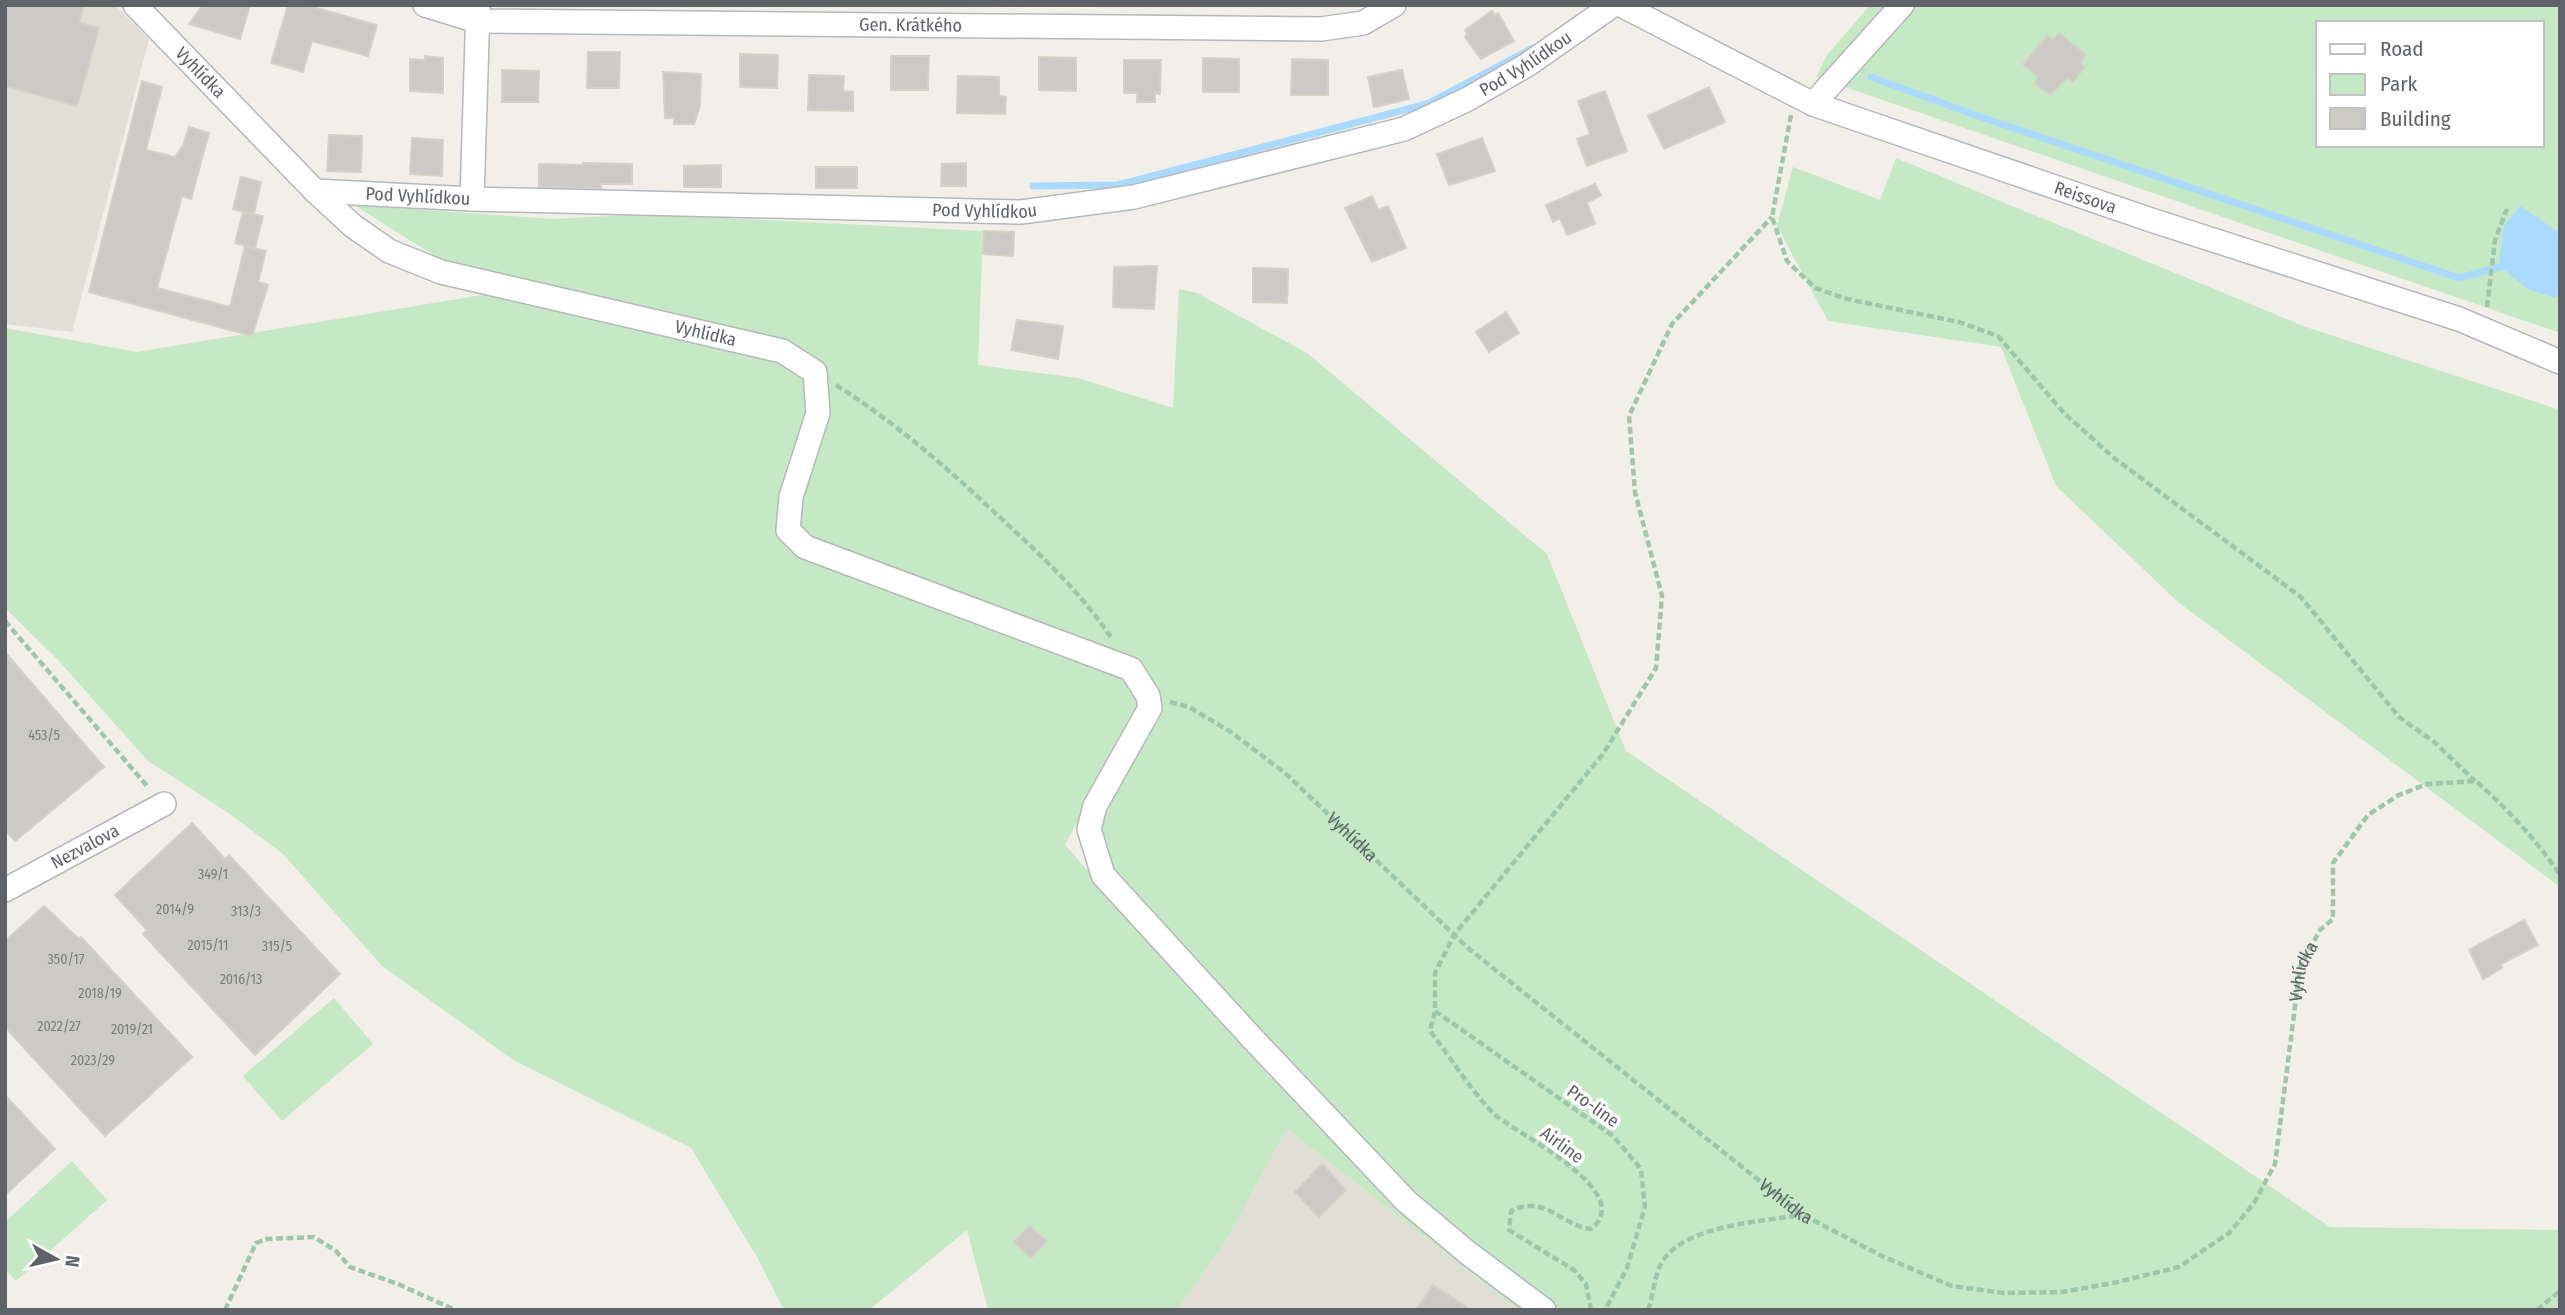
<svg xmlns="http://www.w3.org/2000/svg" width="2565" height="1315" font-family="'Fira Sans Condensed',sans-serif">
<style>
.commercial{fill:#fef7e0}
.education{fill:#e1ded6}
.green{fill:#c5e8c5;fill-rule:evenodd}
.water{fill:#aadaff}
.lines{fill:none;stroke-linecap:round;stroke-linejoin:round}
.stream{stroke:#aadaff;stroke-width:7}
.building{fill:#cccac5;stroke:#d6d1c6;stroke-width:2}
.street-casing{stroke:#b5b8bc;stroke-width:26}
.path{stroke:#9cc7a9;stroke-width:4.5;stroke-dasharray:7 3.5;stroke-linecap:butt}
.street{stroke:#fff;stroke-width:23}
.labels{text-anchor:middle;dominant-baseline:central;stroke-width:7;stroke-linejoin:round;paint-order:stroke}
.number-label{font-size:14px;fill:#7a7d7f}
.street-label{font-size:18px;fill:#5f6368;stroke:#fff}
</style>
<rect width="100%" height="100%" fill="#f1efe8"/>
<!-- commercial -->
<polygon class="commercial" points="815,5 1097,5 1096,9"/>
<!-- education -->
<g class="education">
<polygon points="5,5 115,5 149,39 72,332 5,324"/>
<polygon points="1287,1129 1518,1310 1177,1310 1227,1239"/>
</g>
<!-- green -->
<g class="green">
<path d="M1870,5H2560V333L1816,77L1827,55ZM2318,23H2542V145H2318Z"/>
<polygon points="1896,158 2306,327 2560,410 2560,887 2178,602 2056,486 2001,347 1828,321 1777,226 1793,167 1880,200"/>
<path d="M354,205L553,219L646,214L983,231L978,365L1078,378L1173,408L1179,289L1197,293L1307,353L1547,554L1626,751L2330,1227L2560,1230V1310H1518L1287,1129L1227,1239L1177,1310H988L967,1230L869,1310H784L757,1257L691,1148L515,1061L382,966L282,853L227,812L148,761L57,659L5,608V328L137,352L494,293ZM1123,739L1095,849L1203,967L1228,1029L1065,845Z"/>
<polygon points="334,998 373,1044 282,1121 243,1076"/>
<polygon points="72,1161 107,1200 16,1281 5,1269 5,1222"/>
</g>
<!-- water -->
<polygon class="water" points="2520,206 2560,233 2560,288 2556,298 2527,289 2499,265 2504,226"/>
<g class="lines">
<!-- stream -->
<g class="stream">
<polyline points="1871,77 1978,116 2459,278 2507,265"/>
<polyline points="1033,186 1118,185 1427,104 1533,48"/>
</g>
</g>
<!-- building -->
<g class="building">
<polygon points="5,5 84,5 79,22 99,28 77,106 5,86"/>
<polygon points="203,5 250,5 240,39 189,24"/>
<polygon points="288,5 306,5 377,25 368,56 312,41 303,72 271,63"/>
<polygon points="1492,11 1495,15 1498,13 1514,41 1481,59 1465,37 1467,34 1465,30"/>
<polygon points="2059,33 2086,55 2080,63 2085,67 2073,82 2067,78 2050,95 2035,83 2038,77 2023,64 2048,35 2053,40"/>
<polygon points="588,52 620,52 619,88 587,88"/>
<polygon points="740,54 778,55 777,88 740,87"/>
<polygon points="425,56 443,58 443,93 410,91 410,59 425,60"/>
<polygon points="891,56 929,56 928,90 891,90"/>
<polygon points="1039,57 1076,58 1076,91 1039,90"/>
<polygon points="1203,58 1239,59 1239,92 1203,92"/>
<polygon points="1292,59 1328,60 1328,95 1291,95"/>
<polygon points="1124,60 1161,60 1160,94 1155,93 1155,102 1137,102 1137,93 1124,93"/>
<polygon points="502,70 539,71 538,102 502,102"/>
<polygon points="1402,70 1409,99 1374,107 1368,77"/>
<polygon points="663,72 701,74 700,106 694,124 674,124 674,118 665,118"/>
<polygon points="809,75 844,76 843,91 853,92 853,111 808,110"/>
<polygon points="958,76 999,77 999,96 1006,97 1005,114 957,113"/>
<polygon points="142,81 162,87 146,150 175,157 183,145 189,127 209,133 191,199 182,196 157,288 230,307 245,246 266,251 258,282 268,285 252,336 89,292"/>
<polygon points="1709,87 1725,122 1664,149 1648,116"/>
<polygon points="1605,91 1627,151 1587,166 1577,139 1590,134 1578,101"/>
<polygon points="329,135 362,136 361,172 327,171"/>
<polygon points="412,138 443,140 442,176 410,174"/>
<polygon points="1482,138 1495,171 1449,185 1437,154"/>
<polygon points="583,163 632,164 632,184 601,184 601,188 539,187 539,164 583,165"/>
<polygon points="966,163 966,186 941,186 942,164"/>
<polygon points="721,165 721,187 684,187 684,166"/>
<rect x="816" y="167" width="41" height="21"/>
<polygon points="241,177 261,182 254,214 233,209"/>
<polygon points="1595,184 1601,195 1587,203 1595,224 1567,235 1560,218 1553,222 1546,205"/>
<polygon points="1372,196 1378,210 1388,206 1406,248 1372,262 1345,208"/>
<polygon points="243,212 263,216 255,248 235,243"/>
<polygon points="984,231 1014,232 1013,256 983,254"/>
<polygon points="1157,266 1154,309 1113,307 1114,267"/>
<polygon points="1253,268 1288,269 1287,303 1253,302"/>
<polygon points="1506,312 1519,333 1489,352 1476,332"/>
<polygon points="1017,320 1063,326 1058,359 1011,350"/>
<polygon points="5,652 104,767 15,841 5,830"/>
<polygon points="192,823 225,859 229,855 340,974 255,1055 143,934 147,930 115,895"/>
<polygon points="44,906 79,939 81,937 192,1057 105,1136 5,1027 5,941"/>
<polygon points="2524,920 2538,945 2501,964 2502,968 2483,979 2469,950"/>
<polygon points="5,1095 55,1149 5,1195"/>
<polygon points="1322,1164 1346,1190 1319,1217 1295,1192"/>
<polygon points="1029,1226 1047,1241 1031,1258 1014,1242"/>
<polygon points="1433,1285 1471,1310 1416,1310"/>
</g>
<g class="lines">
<!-- street casing -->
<g class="street-casing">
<g id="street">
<path id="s2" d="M135,5L315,191L353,226L389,251L441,272L782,351L815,372L818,413L791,497L788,530L805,547L1131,669L1148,696L1150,708L1095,806L1089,829L1103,875L1252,1038L1406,1201L1468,1253L1544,1310"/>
<path id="s3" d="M425,5L477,21L1321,29L1363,23L1394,5"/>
<path id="s4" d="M1621,5L1813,104L2151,220L2459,319L2560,362"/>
<polyline points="1813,104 1902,5"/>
<path id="s5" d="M315,191L472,199L1021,212L1134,197L1404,129L1468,99L1527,65L1613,5"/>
<polyline points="472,199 478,8"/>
<path id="s6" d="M5,890L164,804"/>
</g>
</g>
<!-- path -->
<g class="path">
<polyline points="1791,115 1772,217 1787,261 1815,288 1847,299 1959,322 1998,336 2064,413 2114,458 2301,597 2399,717 2433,741 2475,781"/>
<polyline points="2487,307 2495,240 2507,209"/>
<path d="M836,385C899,425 953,473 1007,524C1044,558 1084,596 1112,639"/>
<polyline points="5,621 148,787"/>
<path id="s1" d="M1170,702L1189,707L1231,732L1285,773L1468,948L1801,1214L1884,1257L1952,1286L2004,1293L2062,1292L2113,1283L2179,1267L2229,1233L2254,1203L2275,1164L2300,967L2320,930L2333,919V863L2368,815L2399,795L2427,784L2476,781C2508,810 2536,839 2560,875"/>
<polyline points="1435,1011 1613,1136 1641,1169 1645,1207 1627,1268 1605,1310"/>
<polyline points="225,1310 256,1243 267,1239 314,1237 336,1251 350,1267 398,1284 455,1310"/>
<path d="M1591,1310L1586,1284L1574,1270L1509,1230L1511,1211C1545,1194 1560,1225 1591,1229C1639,1191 1512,1132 1493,1113C1469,1088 1451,1058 1430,1031L1435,1011V973L1454,935L1603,754L1656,668L1662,596L1635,492L1629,416L1672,324L1772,217"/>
<path d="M1648,1310C1653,1296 1654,1281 1659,1268C1677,1225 1760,1222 1801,1215"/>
<polyline points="2537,1310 2560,1291"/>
</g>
<!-- street -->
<use href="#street" class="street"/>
</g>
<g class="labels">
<!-- number labels -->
<g class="number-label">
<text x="44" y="735">453/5</text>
<text x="213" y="874">349/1</text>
<text x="175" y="909">2014/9</text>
<text x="246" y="911">313/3</text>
<text x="208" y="945">2015/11</text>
<text x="277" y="946">315/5</text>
<text x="66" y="959">350/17</text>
<text x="241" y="979">2016/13</text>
<text x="100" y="993">2018/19</text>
<text x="59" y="1026">2022/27</text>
<text x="132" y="1029">2019/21</text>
<text x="93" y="1060">2023/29</text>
</g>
<!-- street labels -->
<g class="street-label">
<text stroke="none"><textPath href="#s3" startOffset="488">Gen. Krátkého</textPath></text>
<text stroke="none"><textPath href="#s5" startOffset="1237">Pod Vyhlídkou</textPath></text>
<text stroke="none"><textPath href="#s2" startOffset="94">Vyhlídka</textPath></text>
<text stroke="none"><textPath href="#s5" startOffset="103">Pod Vyhlídkou</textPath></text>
<text stroke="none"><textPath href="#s4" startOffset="504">Reissova</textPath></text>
<text stroke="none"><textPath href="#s5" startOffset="670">Pod Vyhlídkou</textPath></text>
<text stroke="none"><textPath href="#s2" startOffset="682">Vyhlídka</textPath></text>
<text stroke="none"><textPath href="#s1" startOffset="229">Vyhlídka</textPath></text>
<text stroke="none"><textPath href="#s6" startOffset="91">Nezvalova</textPath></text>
<text stroke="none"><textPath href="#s1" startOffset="1552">Vyhlídka</textPath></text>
<text transform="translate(1593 1106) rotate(35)">Pro-line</text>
<text transform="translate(1562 1145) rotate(36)">Airline</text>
<text stroke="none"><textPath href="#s1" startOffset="796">Vyhlídka</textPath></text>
</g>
</g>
<!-- border -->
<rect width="2565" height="1315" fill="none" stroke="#5f6368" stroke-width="14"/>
<!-- legend -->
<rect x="2316" y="21" width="228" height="126" fill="#ffffff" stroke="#bfc1c3" stroke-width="2"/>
<rect x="2330" y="44" width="35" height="10" fill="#ffffff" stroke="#bfc1c3" stroke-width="2"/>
<text x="2380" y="56" font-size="21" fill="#5f6368">Road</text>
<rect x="2330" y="74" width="35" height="21" fill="#c5e8c5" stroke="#bfc1c3" stroke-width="2"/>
<text x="2380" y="91" font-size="21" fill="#5f6368">Park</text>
<rect x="2330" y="108" width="35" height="21" fill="#cccac5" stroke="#bfc1c3" stroke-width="2"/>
<text x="2380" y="126" font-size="21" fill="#5f6368">Building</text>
<!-- north arrow -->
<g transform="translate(56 1259) rotate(98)" stroke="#ffffff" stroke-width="5" paint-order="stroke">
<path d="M0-5L12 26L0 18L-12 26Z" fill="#5f6368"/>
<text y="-10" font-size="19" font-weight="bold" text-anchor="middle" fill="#5f6368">N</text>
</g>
</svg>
